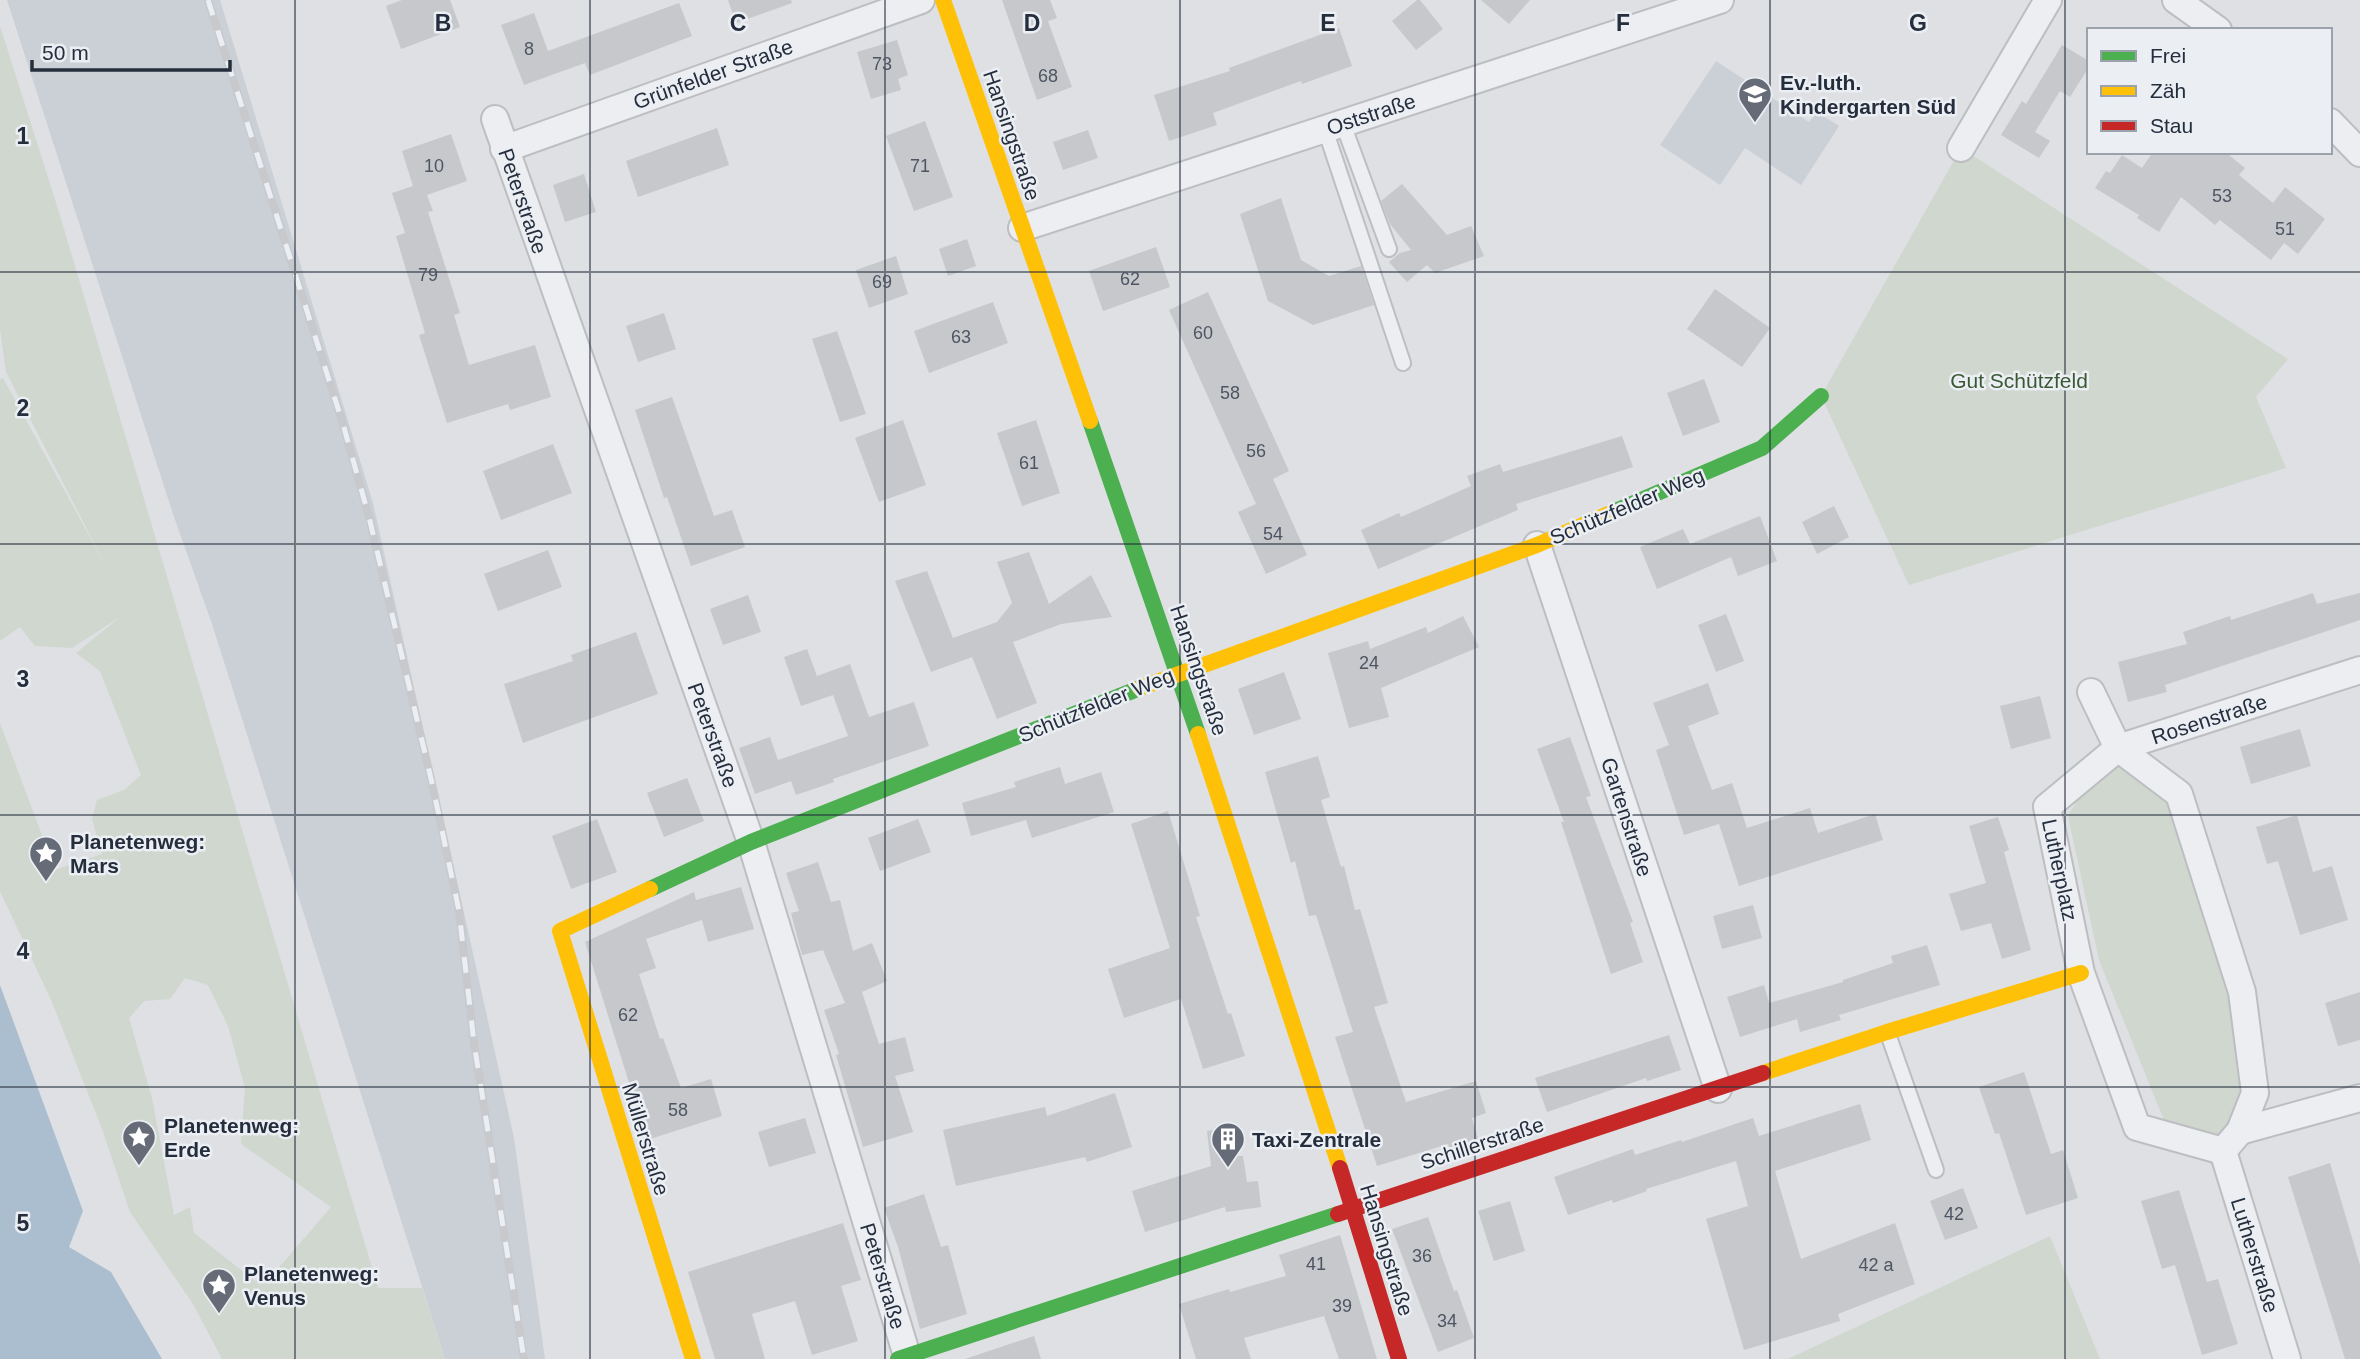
<svg xmlns="http://www.w3.org/2000/svg" width="2360" height="1359" font-family="Arial,sans-serif">
<style>
.built{fill:#cbd0d7}
.green{fill:#cfd7ce;fill-rule:evenodd}
.water{fill:#abbed0}
.building{fill:#c6c8cc}
.lines{fill:none;stroke-linecap:round;stroke-linejoin:round}
.lane-casing{stroke:#bcbec1;stroke-width:18}
.street-casing{stroke:#bcbec1;stroke-width:30}
.lane{stroke:#edeef1;stroke-width:14}
.street{stroke:#edeef1;stroke-width:26}
.fast{stroke:#4caf50;stroke-width:16}
.slow{stroke:#ffc107;stroke-width:16}
.jam{stroke:#c62828;stroke-width:16}
.rail-casing{stroke:#c7c9cc;stroke-width:8}
.rail{stroke:#ebeff4;stroke-width:5;stroke-dasharray:16;stroke-linecap:butt}
.grid{fill:none;stroke:#252e3d;stroke-width:2;stroke-opacity:0.55}
.labels{text-anchor:middle;dominant-baseline:central;stroke-width:5;stroke-linejoin:round;paint-order:stroke}
.number-label{font-size:18px;fill:#4e5562}
.street-label{font-size:21px;fill:#252e3d;stroke:#ebeff4}
.poi-label{font-size:21px;font-weight:bold;fill:#252e3d;stroke:#ebeff4;text-anchor:start}
.park-label{font-size:21px;fill:#3a5932;stroke:#ebeff4}
.grid-label{font-size:23px;text-anchor:middle;font-weight:bold;fill:#252e3d;stroke:#ebeff4;stroke-width:5;stroke-linejoin:round;paint-order:stroke}
</style>
<rect width="100%" height="100%" fill="#dee0e3"/>
<!-- built -->
<g class="built">
<polygon points="7,0 220,0 373,503 514,1138 545,1359 445,1359 212,624 173,514"/>
<polygon points="1716,61 1809,122 1817,112 1839,126 1801,185 1745,148 1720,185 1660,145"/>
</g>
<!-- green -->
<g class="green">
<path d="M0,26L58,209L378,1288H422L445,1359H222L193,1304L130,1212L102,1129L52,1002L0,891V723L55,870L102,854L92,819L97,800L124,790L141,775L100,671L76,653L120,617L72,648L35,646L20,627L0,641V379L3,378L108,570L6,372L0,329ZM185,978L208,985L228,1026L245,1088L241,1144L331,1207L276,1271L255,1281L194,1233L190,1207L174,1215L152,1098L129,1018L144,1001L170,999Z"/>
<polygon points="1961,148 2288,359 2256,397 2286,468 1909,585 1821,396"/>
<polygon points="2127,762 2176,800 2238,993 2240,1120 2222,1143 2166,1125 2099,960 2068,816 2089,781"/>
<polygon points="2050,1236 2100,1359 1788,1359"/>
</g>
<!-- water -->
<polygon class="water" points="0,985 83,1211 69,1247 111,1272 162,1359 0,1359"/>
<!-- building -->
<g class="building">
<polygon points="402,0 450,0 460,27 401,49 386,6"/>
<polygon points="728,0 791,0 792,3 736,23"/>
<polygon points="1002,0 1050,0 1057,18 1048,21 1072,87 1037,100"/>
<polygon points="1417,0 1420,0 1443,29 1416,50 1392,21"/>
<polygon points="1481,0 1530,0 1509,24"/>
<polygon points="679,3 692,36 590,75 585,63 524,85 501,25 534,13 548,51"/>
<polygon points="1339,28 1352,66 1302,84 1301,81 1213,113 1217,125 1169,141 1154,95 1230,71 1229,68"/>
<polygon points="897,40 908,75 898,79 901,90 871,99 857,52"/>
<polygon points="2062,45 2089,61 2089,67 2070,97 2060,91 2035,132 2050,141 2039,158 2001,135 2022,101 2026,104"/>
<polygon points="925,121 953,197 914,211 886,136"/>
<polygon points="717,128 729,165 638,197 626,161"/>
<polygon points="1088,130 1098,158 1063,170 1053,142"/>
<polygon points="451,134 467,181 427,195 433,211 428,212 460,313 454,315 469,365 535,345 551,397 510,410 508,404 447,423 419,335 425,333 396,236 405,233 392,193 413,186 402,151"/>
<polygon points="2153,152 2225,152 2245,168 2239,175 2273,203 2285,187 2325,219 2298,254 2284,243 2271,260 2220,220 2215,225 2181,197 2159,232 2137,218 2139,215 2095,188 2106,171 2110,173 2122,155 2142,168"/>
<polygon points="584,174 596,212 565,222 553,185"/>
<polygon points="1402,184 1447,235 1471,226 1484,256 1435,273 1427,265 1407,282 1389,262 1400,253 1411,250 1390,224 1381,201"/>
<polygon points="1281,198 1301,260 1329,276 1361,266 1374,305 1313,325 1268,301 1240,214"/>
<polygon points="967,239 976,266 948,276 939,249"/>
<polygon points="1156,247 1170,287 1103,311 1089,271"/>
<polygon points="896,256 908,294 869,308 856,270"/>
<polygon points="1715,289 1770,328 1742,367 1687,329"/>
<polygon points="1208,292 1289,471 1273,479 1307,555 1266,574 1238,512 1256,504 1169,310"/>
<polygon points="993,302 1008,343 929,373 914,331"/>
<polygon points="664,313 676,349 638,362 626,326"/>
<polygon points="837,331 866,414 840,422 812,339"/>
<polygon points="1704,379 1720,422 1683,436 1667,393"/>
<polygon points="672,397 714,516 732,510 745,547 691,566 667,497 664,498 635,410"/>
<polygon points="903,420 926,485 879,502 855,438"/>
<polygon points="1036,420 1060,493 1022,506 997,433"/>
<polygon points="1622,436 1633,467 1516,504 1518,510 1378,569 1361,530 1399,513 1401,517 1471,486 1467,476 1500,464 1503,472"/>
<polygon points="553,444 572,493 501,520 483,471"/>
<polygon points="1834,506 1849,537 1817,554 1802,522"/>
<polygon points="1760,516 1777,561 1738,576 1731,557 1657,589 1640,547 1683,529 1690,544"/>
<polygon points="548,550 562,587 498,611 484,574"/>
<polygon points="1029,552 1049,604 1091,575 1112,617 1061,624 1013,642 1037,703 997,719 972,657 931,672 895,581 927,571 953,638 997,622 1012,603 997,562"/>
<polygon points="2313,593 2317,604 2360,593 2360,620 2165,685 2167,692 2128,702 2118,662 2187,644 2183,632 2230,616 2231,620"/>
<polygon points="748,595 761,632 723,645 710,609"/>
<polygon points="1726,614 1744,661 1716,672 1698,625"/>
<polygon points="1463,616 1479,647 1381,688 1389,717 1349,728 1328,653 1368,641 1370,649 1426,627 1428,633"/>
<polygon points="636,632 658,694 523,743 504,684 573,661 571,655"/>
<polygon points="807,649 817,676 850,664 869,717 914,702 929,746 833,779 834,782 796,795 791,781 755,794 739,748 770,737 778,760 848,736 833,695 801,706 784,657"/>
<polygon points="1284,672 1301,719 1254,735 1238,689"/>
<polygon points="1708,683 1719,714 1688,726 1712,790 1732,783 1747,828 1810,808 1818,833 1875,814 1883,840 1739,886 1719,824 1684,835 1656,750 1669,745 1653,703"/>
<polygon points="2040,696 2051,738 2011,749 2000,706"/>
<polygon points="2300,729 2311,766 2251,784 2240,747"/>
<polygon points="1570,737 1591,796 1586,797 1633,922 1630,923 1643,962 1611,974 1561,822 1564,822 1537,749"/>
<polygon points="1318,756 1330,797 1321,800 1341,867 1344,866 1355,910 1360,909 1388,1003 1374,1007 1406,1102 1476,1081 1486,1113 1472,1118 1478,1139 1449,1148 1448,1144 1377,1166 1335,1037 1353,1032 1316,915 1309,916 1295,861 1291,863 1265,772"/>
<polygon points="1060,767 1065,784 1101,772 1114,812 1032,838 1026,820 971,836 962,803 1016,787 1014,782"/>
<polygon points="687,778 704,821 664,837 647,793"/>
<polygon points="1168,811 1200,916 1196,917 1228,1014 1231,1013 1245,1056 1203,1069 1181,999 1124,1018 1108,969 1170,948 1131,824"/>
<polygon points="2297,815 2313,872 2332,866 2348,920 2300,935 2278,861 2267,864 2256,827"/>
<polygon points="1998,817 2009,850 2004,852 2031,950 2002,959 1991,923 1961,931 1949,894 1986,883 1969,826"/>
<polygon points="597,819 617,872 571,889 552,836"/>
<polygon points="918,819 931,852 880,871 868,838"/>
<polygon points="818,862 831,902 840,900 853,951 872,943 887,981 862,992 879,1044 905,1037 914,1071 895,1076 913,1132 863,1147 836,1055 839,1054 824,1010 845,1003 823,950 802,955 791,913 799,911 786,873"/>
<polygon points="741,887 754,929 708,942 702,920 646,939 656,968 639,974 660,1039 663,1038 681,1088 711,1079 722,1116 647,1140 585,942 694,892 696,900"/>
<polygon points="1753,905 1762,938 1722,949 1713,916"/>
<polygon points="1927,945 1940,985 1839,1015 1841,1020 1800,1032 1797,1019 1740,1037 1727,997 1764,985 1769,1003 1843,982 1843,980 1893,963 1891,956"/>
<polygon points="2360,992 2360,1040 2338,1046 2325,1003"/>
<polygon points="1669,1035 1681,1070 1647,1081 1646,1078 1547,1112 1535,1078"/>
<polygon points="2024,1072 2051,1154 2063,1150 2078,1198 2026,1215 1999,1133 1995,1134 1979,1087"/>
<polygon points="1115,1093 1132,1147 1087,1162 1085,1157 956,1186 943,1130 1045,1107 1047,1116"/>
<polygon points="1860,1104 1871,1140 1775,1171 1801,1259 1895,1223 1915,1284 1838,1314 1840,1321 1744,1350 1706,1219 1748,1206 1736,1161 1646,1189 1647,1191 1613,1203 1612,1200 1568,1215 1554,1177 1633,1149 1635,1155 1681,1140 1682,1142 1753,1118 1759,1136"/>
<polygon points="805,1118 816,1153 769,1167 758,1132"/>
<polygon points="1234,1127 1238,1156 1243,1156 1247,1182 1258,1181 1261,1207 1226,1212 1225,1207 1145,1232 1132,1191 1211,1166 1207,1131"/>
<polygon points="2330,1163 2360,1265 2360,1359 2345,1359 2288,1177"/>
<polygon points="1963,1188 1978,1228 1945,1240 1930,1201"/>
<polygon points="2179,1190 2207,1282 2218,1279 2238,1344 2202,1355 2175,1265 2162,1269 2141,1201"/>
<polygon points="924,1194 941,1247 948,1245 967,1314 920,1329 898,1247 884,1208"/>
<polygon points="1510,1201 1525,1251 1494,1261 1478,1211"/>
<polygon points="1428,1217 1454,1291 1457,1290 1474,1338 1438,1352 1392,1229"/>
<polygon points="843,1223 861,1280 841,1286 858,1341 812,1355 795,1301 752,1314 765,1359 715,1359 688,1272"/>
<polygon points="1340,1235 1377,1359 1339,1359 1324,1316 1244,1338 1251,1359 1196,1359 1179,1304 1229,1289 1230,1292 1286,1276 1279,1255"/>
<polygon points="1034,1336 1041,1359 965,1359"/>
</g>
<g class="lines">
<!-- lane casing -->
<g class="lane-casing">
<g id="lane">
<polyline points="1343,124 1389,249"/>
<polyline points="1325,129 1403,363"/>
<polyline points="1888,1034 1936,1170"/>
</g>
</g>
<!-- street casing -->
<g class="street-casing">
<g id="street">
<polyline points="2176,0 2218,30"/>
<polyline points="495,119 751,842 908,1359"/>
<polyline points="2330,122 2360,153"/>
<polyline points="1961,148 2048,0"/>
<polyline points="504,149 921,0"/>
<polyline points="1022,228 1720,0"/>
<polyline points="1537,545 1718,1089"/>
<polyline points="2091,692 2118,748 2360,670"/>
<polygon points="2118,748 2179,794 2242,992 2255,1093 2240,1131 2223,1151 2137,1127 2081,973 2047,807"/>
<polyline points="2240,1131 2360,1098"/>
<polyline points="2223,1151 2287,1359"/>
</g>
</g>
<!-- lane -->
<use href="#lane" class="lane"/>
<!-- street -->
<use href="#street" class="street"/>
<!-- fast -->
<g class="fast">
<polyline points="1090,421 1198,734"/>
<polyline points="1613,512 1762,448 1821,396"/>
<polyline points="650,889 751,842 1140,688"/>
<polyline points="898,1359 1338,1214"/>
</g>
<!-- slow -->
<g class="slow">
<polyline points="943,0 1090,421"/>
<polyline points="1140,688 1537,545 1613,512"/>
<polyline points="1198,734 1340,1168"/>
<polyline points="650,889 560,931 693,1359"/>
<polyline points="1763,1073 1887,1032 2081,973"/>
</g>
<!-- jam -->
<g class="jam">
<polyline points="1340,1168 1399,1359"/>
<polyline points="1338,1214 1763,1073"/>
</g>
<!-- rail casing -->
<g class="rail-casing">
<polyline id="rail" points="208,0 343,424 369,517 432,783 459,911 474,1043 524,1359"/>
</g>
<!-- rail -->
<use href="#rail" class="rail"/>
</g>
<!-- grid -->
<path class="grid" d="M295,0V1359M590,0V1359M885,0V1359M1180,0V1359M1475,0V1359M1770,0V1359M2065,0V1359M0,272H2360M0,544H2360M0,815H2360M0,1087H2360"/>
<!-- icons -->
<defs>
<g id="school-pin" transform="scale(1.75)"><path d="M0 17L-7.5 6A9.5 9.5 0 1 1 7.5 6Z" fill="#666c77" stroke="#ebeff4"/><path d="M0-5L7-2L0 1L-7-2ZM-4 1L0 2.5L4 1V4Q0 6-4 4Z" fill="#fff"/></g>
<g id="sight-pin" transform="scale(1.75)"><path d="M0 17L-7.5 6A9.5 9.5 0 1 1 7.5 6Z" fill="#666c77" stroke="#ebeff4"/><path d="M0-6L1.8-2.2L6-1.7L2.9 1.2L3.7 5.4L0 3.3L-3.7 5.4L-2.9 1.2L-6-1.7L-1.8-2.2Z" fill="#fff"/></g>
<g id="building-pin" transform="scale(1.75)"><path d="M0 17L-7.5 6A9.5 9.5 0 1 1 7.5 6Z" fill="#666c77" stroke="#ebeff4"/><path d="M-4-6H4V6H1V3H-1V6H-4ZM-2.5-4.3h1.7v1.8h-1.7ZM.8-4.3h1.7v1.8H.8ZM-2.5-1h1.7V.8h-1.7ZM.8-1h1.7V.8H.8Z" fill="#fff"/></g>
</defs>
<g fill-rule="evenodd">
<use href="#school-pin" x="1755" y="94"/>
<use href="#sight-pin" x="46" y="853"/>
<use href="#sight-pin" x="139" y="1137"/>
<use href="#building-pin" x="1228" y="1139"/>
<use href="#sight-pin" x="219" y="1285"/>
</g>
<g class="labels">
<!-- number labels -->
<g class="number-label">
<text x="529" y="49">8</text>
<text x="882" y="64">73</text>
<text x="1048" y="76">68</text>
<text x="434" y="166">10</text>
<text x="920" y="166">71</text>
<text x="2222" y="196">53</text>
<text x="2285" y="229">51</text>
<text x="428" y="275">79</text>
<text x="1130" y="279">62</text>
<text x="882" y="282">69</text>
<text x="1203" y="333">60</text>
<text x="961" y="337">63</text>
<text x="1230" y="393">58</text>
<text x="1256" y="451">56</text>
<text x="1029" y="463">61</text>
<text x="1273" y="534">54</text>
<text x="1369" y="663">24</text>
<text x="628" y="1015">62</text>
<text x="678" y="1110">58</text>
<text x="1954" y="1214">42</text>
<text x="1422" y="1256">36</text>
<text x="1316" y="1264">41</text>
<text x="1876" y="1265">42 a</text>
<text x="1342" y="1306">39</text>
<text x="1447" y="1321">34</text>
</g>
<!-- street labels -->
<g class="street-label">
<text transform="translate(713 74) rotate(-20)">Grünfelder Straße</text>
<text transform="translate(1371 114) rotate(-18)">Oststraße</text>
<text transform="translate(1012 135) rotate(71)">Hansingstraße</text>
<text transform="translate(523 201) rotate(71)">Peterstraße</text>
<text transform="translate(1627 506) rotate(-23)">Schützfelder Weg</text>
<text transform="translate(1199 670) rotate(71)">Hansingstraße</text>
<text transform="translate(1096 705) rotate(-22)">Schützfelder Weg</text>
<text transform="translate(2209 719) rotate(-18)">Rosenstraße</text>
<text transform="translate(713 735) rotate(70)">Peterstraße</text>
<text transform="translate(1627 817) rotate(72)">Gartenstraße</text>
<text transform="translate(2060 870) rotate(78)">Lutherplatz</text>
<text transform="translate(646 1139) rotate(73)">Müllerstraße</text>
<text transform="translate(1482 1143) rotate(-18)">Schillerstraße</text>
<text transform="translate(1387 1250) rotate(73)">Hansingstraße</text>
<text transform="translate(2255 1255) rotate(73)">Lutherstraße</text>
<text transform="translate(883 1276) rotate(73)">Peterstraße</text>
</g>
<!-- poi labels -->
<g class="poi-label">
<text x="1780" y="82">Ev.-luth.<tspan x="1780" dy="24">Kindergarten Süd</tspan></text>
<text x="70" y="841">Planetenweg:<tspan x="70" dy="24">Mars</tspan></text>
<text x="164" y="1125">Planetenweg:<tspan x="164" dy="24">Erde</tspan></text>
<text x="1252" y="1139">Taxi-Zentrale</text>
<text x="244" y="1273">Planetenweg:<tspan x="244" dy="24">Venus</tspan></text>
</g>
<!-- park labels -->
<g class="park-label">
<text x="2019" y="380">Gut Schützfeld</text>
</g>
</g>
<g class="grid-label">
<text x="443" y="31">B</text>
<text x="738" y="31">C</text>
<text x="1032" y="31">D</text>
<text x="1328" y="31">E</text>
<text x="1623" y="31">F</text>
<text x="1918" y="31">G</text>
<text x="23" y="144">1</text>
<text x="23" y="416">2</text>
<text x="23" y="687">3</text>
<text x="23" y="959">4</text>
<text x="23" y="1231">5</text>
</g>
<!-- legend -->
<rect x="2087" y="28" width="245" height="126" fill="#ebeff4" stroke="#9ca2ab" stroke-width="2"/>
<rect x="2101" y="51" width="35" height="10" fill="#4caf50" stroke="#9ca2ab" stroke-width="2"/>
<text x="2150" y="63" font-size="21" fill="#252e3d">Frei</text>
<rect x="2101" y="86" width="35" height="10" fill="#ffc107" stroke="#9ca2ab" stroke-width="2"/>
<text x="2150" y="98" font-size="21" fill="#252e3d">Zäh</text>
<rect x="2101" y="121" width="35" height="10" fill="#c62828" stroke="#9ca2ab" stroke-width="2"/>
<text x="2150" y="133" font-size="21" fill="#252e3d">Stau</text>
<!-- scale -->
<path d="M32 60v10h198v-10" fill="none" stroke="#252e3d" stroke-width="3.5"/>
<text x="42" y="60" font-size="21" fill="#252e3d" stroke="#ebeff4" stroke-width="5" paint-order="stroke">50 m</text>
</svg>
